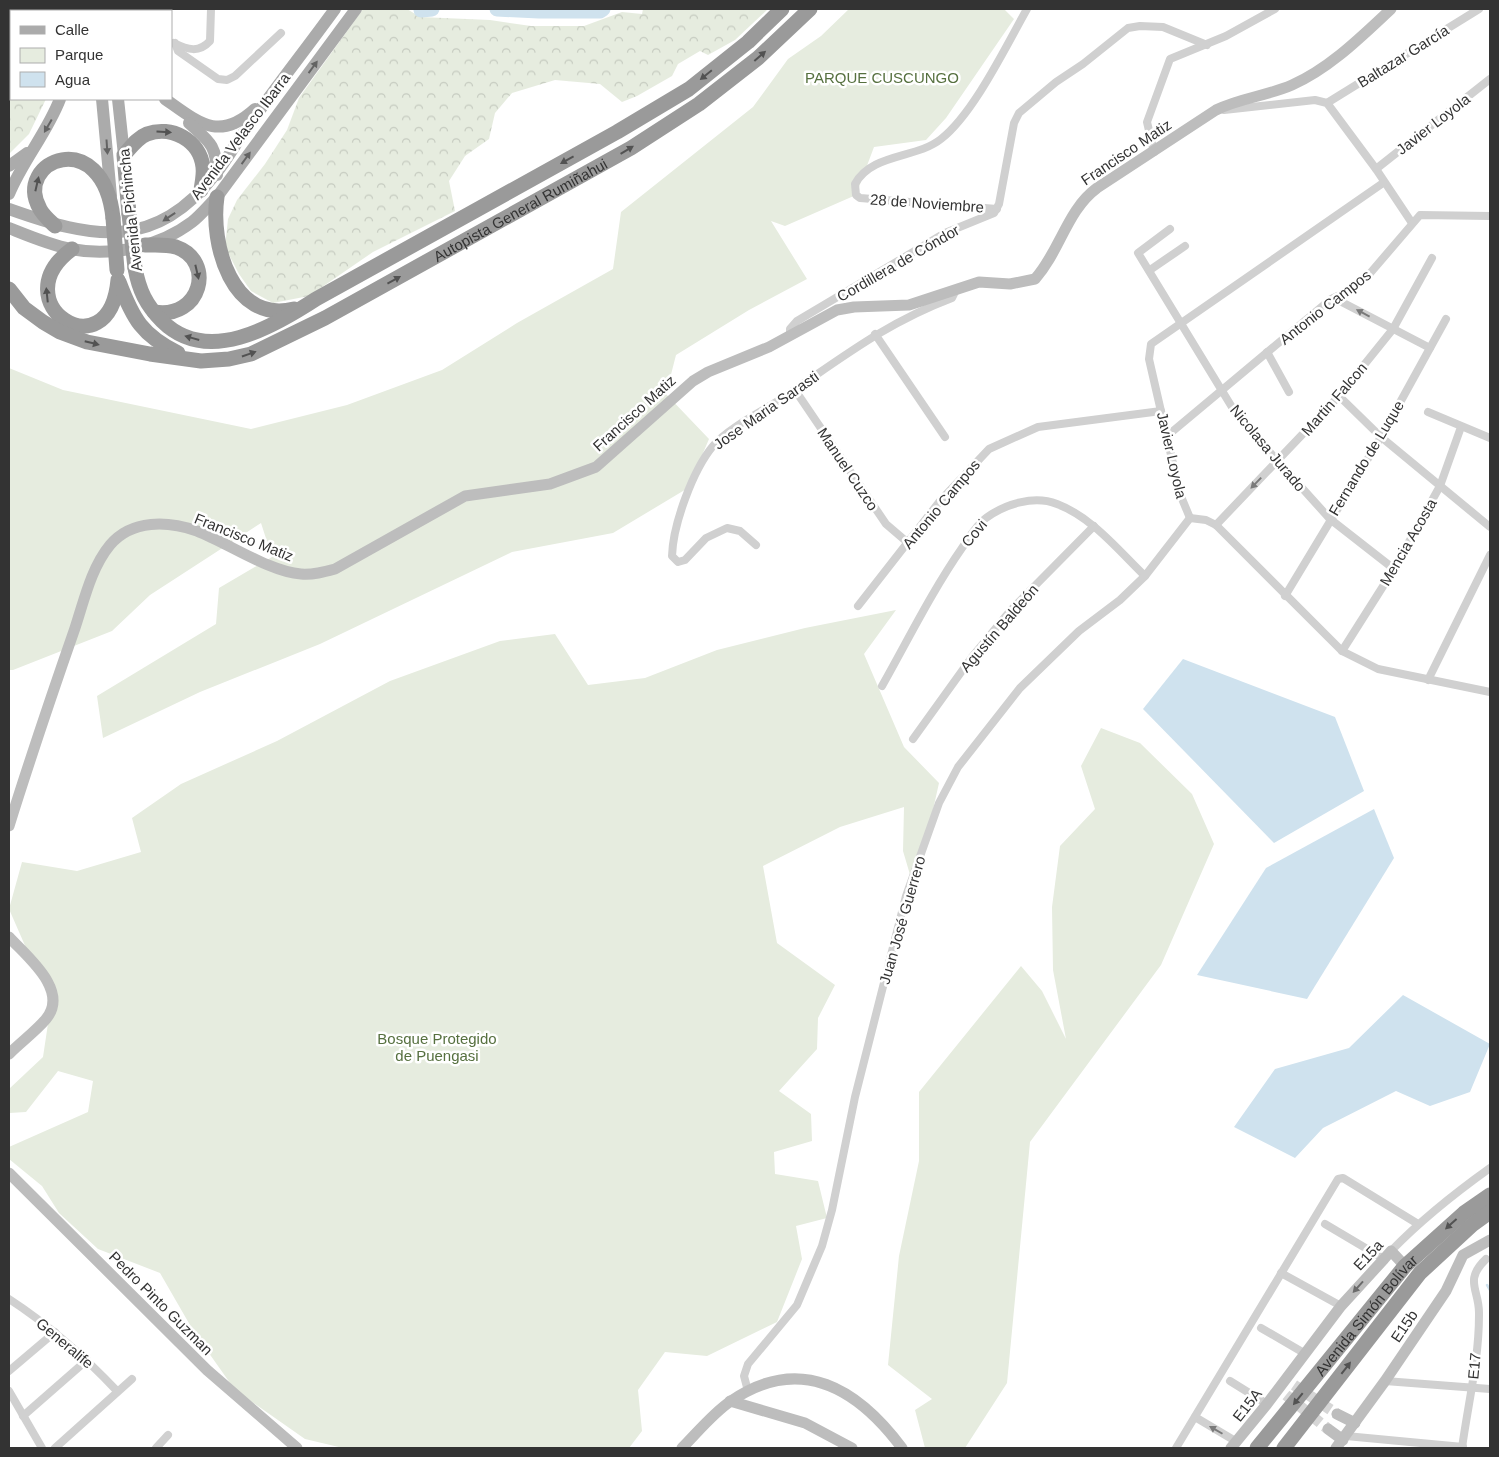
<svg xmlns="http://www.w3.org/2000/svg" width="1499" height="1457" font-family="Arial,sans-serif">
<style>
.forest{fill:url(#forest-crowns)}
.green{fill:#e6ecdf}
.water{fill:#cfe2ee}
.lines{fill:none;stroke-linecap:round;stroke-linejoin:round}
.stream{stroke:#cfe2ee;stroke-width:2.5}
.river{stroke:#cfe2ee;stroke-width:15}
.secondary-tunnel{stroke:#d6d6d6;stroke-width:11;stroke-dasharray:11 5.5;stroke-linecap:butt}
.street{stroke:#d0d0d0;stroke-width:8}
.secondary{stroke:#bdbdbd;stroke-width:11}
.primary{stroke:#ababab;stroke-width:12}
.highway{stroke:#9a9a9a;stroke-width:15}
.highway-bridge{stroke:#9a9a9a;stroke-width:15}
.oneway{fill:#525252}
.oneway2{fill:#636363}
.oneway3{fill:#7a7a7a}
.oneway4{fill:#6a6a6a}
.labels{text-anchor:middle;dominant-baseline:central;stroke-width:5;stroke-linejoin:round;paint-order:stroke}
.street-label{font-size:15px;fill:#333;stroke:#fff}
.park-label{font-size:15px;fill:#56703f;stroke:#fff}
</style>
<defs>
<pattern id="forest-crowns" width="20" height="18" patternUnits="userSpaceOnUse" patternTransform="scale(1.25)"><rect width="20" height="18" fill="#e6ecdf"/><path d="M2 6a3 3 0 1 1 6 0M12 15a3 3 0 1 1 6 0" fill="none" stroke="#c6cbc0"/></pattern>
</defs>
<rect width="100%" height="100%" fill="#fff"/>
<!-- forest -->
<g class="forest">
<polygon points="9,9 39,9 40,11 11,11 11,99 46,99 29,134 9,154"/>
<polygon points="363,9 407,9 420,17 490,20 531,26 584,26 622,12 642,14 643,9 768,9 735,40 708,55 700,51 678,64 672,76 637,96 622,102 600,84 555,80 512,93 495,113 489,139 465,156 449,181 455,211 373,252 309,296 273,303 251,291 239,274 225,247 228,219 237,200 265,164 287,130 299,98"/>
</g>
<!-- green -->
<g class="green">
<polygon points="849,9 1004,9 1014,19 946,118 926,140 874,147 856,195 785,226 771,221 807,279 749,310 676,355 666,394 709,439 688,488 613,533 512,552 320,644 200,692 103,738 97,696 216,624 219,588 272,557 261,523 150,595 112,631 13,670 9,670 9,368 63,390 251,429 347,405 442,370 517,323 613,269 621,212 753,107 788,59 821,36"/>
<polygon points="896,610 864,654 904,747 939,783 930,823 911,878 903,851 904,807 840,827 763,866 777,943 835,985 818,1018 817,1049 779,1091 811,1114 812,1141 774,1152 775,1174 818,1181 827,1218 796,1226 802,1259 777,1322 707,1356 665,1352 638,1390 642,1431 629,1448 343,1448 305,1439 235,1390 194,1332 160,1273 98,1249 59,1213 42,1186 9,1159 9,1147 88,1112 93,1081 58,1071 26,1112 9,1113 9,1089 43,1057 52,997 30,957 9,909 22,862 77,871 141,852 132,818 181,784 277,741 390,681 500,641 555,634 588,685 645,678 717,650 805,628"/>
<polygon points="1101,728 1140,743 1192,794 1214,844 1161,965 1030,1142 1007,1383 965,1448 925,1448 915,1410 932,1399 888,1365 899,1256 919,1161 919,1092 1021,966 1042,991 1066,1039 1053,970 1052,907 1060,846 1095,809 1081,766"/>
</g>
<!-- water -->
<g class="water">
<polygon points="1183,659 1335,717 1364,791 1274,843 1143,709"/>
<polygon points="1374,809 1394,858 1307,999 1197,975 1266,868"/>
<polygon points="1403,995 1490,1044 1470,1092 1430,1106 1396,1091 1323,1128 1295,1158 1234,1127 1275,1069 1349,1048"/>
</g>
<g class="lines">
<!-- stream -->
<polyline class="stream" points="1487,1285 1490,1290"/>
<!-- river -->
<g class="river">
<polyline points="497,9 539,11 600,11 603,9"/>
<polyline points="421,10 432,9"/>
</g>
<!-- secondary-tunnel -->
<g class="secondary-tunnel">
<polyline points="1294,1385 1337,1414"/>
<polyline points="1286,1395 1328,1429"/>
</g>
<!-- street -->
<g class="street">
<path d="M174,43C188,50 199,53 210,41L211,9"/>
<polyline points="175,43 178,51 218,79 227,80 235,76 281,33"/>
<polyline points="1327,103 1479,9"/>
<polyline points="1224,110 1315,100 1327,103 1376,169 1412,223"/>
<polyline points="1154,152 1147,122 1170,59 1226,36 1275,9"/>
<polyline points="1376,169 1490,79"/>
<path d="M997,209L860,198L856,195L855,184C872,153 916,159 941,139C974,113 1006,46 1027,9"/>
<polyline points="1170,229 1138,253 1238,417 1330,519 1394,569"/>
<polyline points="1150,270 1185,246"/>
<polyline points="1334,298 1430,348"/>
<polyline points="875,334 945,437"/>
<polyline points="790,335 790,329 797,321 945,233 994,213 999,204 1014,123 1019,113 1056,82 1083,64 1128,28 1140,26 1163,27 1207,45"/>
<polyline points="1267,352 1289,392"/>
<polyline points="795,390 886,524 907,542"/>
<polyline points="1339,396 1381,437 1490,527"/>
<polyline points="1428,412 1490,438"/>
<polyline points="1167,436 1331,299 1352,289 1366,278 1420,215 1490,216"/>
<polyline points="1190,518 1180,494 1149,359 1151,344 1383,183"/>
<polyline points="1190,518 1206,520 1216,525 1342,651 1378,669 1490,692"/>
<polyline points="1216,525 1339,396 1393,329 1432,258"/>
<path d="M756,545L740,531L727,528L706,538L685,560L678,562L672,556C673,524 693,470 713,446C727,429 759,413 778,401C838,361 883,324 952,298L956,290"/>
<polyline points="1285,596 1381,437 1446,319"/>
<polyline points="858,606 940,501 989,449 1038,427 1161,411"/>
<polyline points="1342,651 1394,569 1440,486 1461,427"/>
<polyline points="1428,680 1490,555"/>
<path d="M882,686C908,640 932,591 962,548C969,538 976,525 986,518C1005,504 1034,495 1057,504C1092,517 1119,551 1145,576"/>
<polyline points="913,739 972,657 1010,611 1094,526"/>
<polyline points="1325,1224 1384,1259"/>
<path d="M1391,1251C1421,1220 1455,1193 1490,1168"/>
<polyline points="1281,1273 1341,1306"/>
<path d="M9,1299C49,1325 84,1356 117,1391"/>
<polyline points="1261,1328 1304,1353"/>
<polyline points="9,1371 55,1332"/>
<polyline points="1230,1381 1267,1404"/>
<polyline points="1385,1381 1490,1389"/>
<polyline points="9,1391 42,1448"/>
<polyline points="748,1391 744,1376 748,1364 797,1305 822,1246 832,1210 855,1097 906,896 939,803 958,767 1020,688 1079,631 1120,600 1145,576 1190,518"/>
<polyline points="23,1416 87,1360"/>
<polyline points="1195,1417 1237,1442"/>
<polyline points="1346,1436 1463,1447"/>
<polyline points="55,1448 132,1379"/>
<polyline points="156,1448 168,1435"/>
<polyline points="1176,1448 1338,1179 1343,1178 1418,1224"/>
<path d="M1462,1448C1468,1404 1479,1360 1479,1315C1480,1290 1463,1281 1486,1259"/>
</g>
<!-- secondary -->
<g class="secondary">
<path d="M9,826C30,759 52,694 75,628C84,601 91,568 110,545C132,519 168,521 197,531C228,543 270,572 301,574C313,575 324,572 335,569L465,496L550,484L596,467L693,381L708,372L769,347L837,310L854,307L909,305L979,282L1010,284L1035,279C1060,251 1067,210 1097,188L1216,110C1240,98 1267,96 1292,85C1330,68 1361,37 1391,9"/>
<path d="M9,937C26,956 70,990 46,1019C36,1031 21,1042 9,1054"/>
<polyline points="9,1173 207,1370 297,1448"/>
<polyline points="730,1401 805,1423 852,1448"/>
<polyline points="1337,1414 1355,1423"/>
<polyline points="1328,1429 1343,1440"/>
<path d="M682,1448C697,1433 713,1413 731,1401C801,1353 858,1389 902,1448"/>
<polyline points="1231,1448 1267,1404 1341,1306 1384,1259 1391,1251 1405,1266"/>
<polyline points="1336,1448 1385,1381 1446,1291 1463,1255 1490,1240"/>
</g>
<!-- primary -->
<g class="primary">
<polyline points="57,9 60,11"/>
<polyline points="77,9 79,11"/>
<polyline points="102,99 111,196"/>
<polyline points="118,99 124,155"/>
<path d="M165,99C199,123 219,142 255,109"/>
<path d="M189,123C209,141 217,145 217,175"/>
<polyline points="9,166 27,153"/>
<path d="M9,194C23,160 47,133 60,99"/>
<path d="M9,209C93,239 155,252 217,172C228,158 236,143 247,128C275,88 306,49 335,9"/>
<path d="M9,228C29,236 50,245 71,249C112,257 159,247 192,222C201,215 209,205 217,197L356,9"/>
</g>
<!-- highway -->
<g class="highway">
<path d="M217,197C210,244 232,324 294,309"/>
<path d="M129,214L124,155C131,147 137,138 147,134C171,125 200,140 203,167C204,175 202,183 201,190"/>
<path d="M55,226C50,221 43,215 40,209C12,160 103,124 113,218"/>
<path d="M145,245C155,245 166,244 176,247C216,261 201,320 154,312"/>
<path d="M72,249C0,302 109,375 118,280"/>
<path d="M135,268C139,290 146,305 162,321C207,366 273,327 316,299L617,132L689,89L748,42L782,9"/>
<path d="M119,282C133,319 142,335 178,353"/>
<path id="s1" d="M9,289L24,308L43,322L60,332L87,342L150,354L201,361L229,359L251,354L325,318L631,148L699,104L758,58L810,9"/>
<path id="s2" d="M1257,1448L1405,1266L1464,1213L1490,1195"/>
<polyline points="1284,1448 1420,1273 1472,1225 1490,1212"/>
</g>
<!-- highway-bridge -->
<g class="highway-bridge">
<polyline points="129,214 135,268"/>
<polyline points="113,218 117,270"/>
</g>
</g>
<!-- one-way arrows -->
<defs><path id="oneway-solid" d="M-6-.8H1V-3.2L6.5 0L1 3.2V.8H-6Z" transform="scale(1.25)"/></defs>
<g class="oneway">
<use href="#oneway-solid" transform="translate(760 56) rotate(-41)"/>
<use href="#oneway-solid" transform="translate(706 75) rotate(141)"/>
<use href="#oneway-solid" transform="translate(164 132) rotate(3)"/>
<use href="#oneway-solid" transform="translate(627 150) rotate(-31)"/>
<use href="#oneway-solid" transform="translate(567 160) rotate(151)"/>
<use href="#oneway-solid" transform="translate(37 184) rotate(-77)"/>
<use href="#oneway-solid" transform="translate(197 272) rotate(77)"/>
<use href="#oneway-solid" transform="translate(394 280) rotate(-29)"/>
<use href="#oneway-solid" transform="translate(47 295) rotate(-96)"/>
<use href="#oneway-solid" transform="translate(192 338) rotate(-164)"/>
<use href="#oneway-solid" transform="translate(92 343) rotate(14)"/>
<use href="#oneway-solid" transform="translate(249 354) rotate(-19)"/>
<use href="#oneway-solid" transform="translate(1451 1224) rotate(138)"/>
<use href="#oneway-solid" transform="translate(1346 1368) rotate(-52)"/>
<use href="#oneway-solid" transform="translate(1298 1399) rotate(129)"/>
</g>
<g class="oneway2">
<use href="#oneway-solid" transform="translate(313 67) rotate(-54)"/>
<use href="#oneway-solid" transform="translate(48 126) rotate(120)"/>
<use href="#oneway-solid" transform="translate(107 147) rotate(86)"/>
<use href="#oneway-solid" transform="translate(246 158) rotate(-54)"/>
<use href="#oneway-solid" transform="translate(169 217) rotate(146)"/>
</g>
<g class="oneway3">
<use href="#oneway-solid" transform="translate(1363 313) rotate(-152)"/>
<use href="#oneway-solid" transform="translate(1256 483) rotate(134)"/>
<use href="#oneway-solid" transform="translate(1216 1430) rotate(-150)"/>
</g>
<use class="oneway4" href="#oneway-solid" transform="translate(1358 1287) rotate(132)"/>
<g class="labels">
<!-- street labels -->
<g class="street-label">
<text transform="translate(1403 56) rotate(-32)">Baltazar García</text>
<text transform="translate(1433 124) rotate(-38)">Javier Loyola</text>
<text transform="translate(240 136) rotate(-53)">Avenida Velasco Ibarra</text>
<text transform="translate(1126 152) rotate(-34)">Francisco Matiz</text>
<text transform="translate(927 203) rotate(4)">28 de Noviembre</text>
<text transform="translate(130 210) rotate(-96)">Avenida Pichincha</text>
<text stroke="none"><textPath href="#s1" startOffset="568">Autopista General Rumiñahui</textPath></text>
<text transform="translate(898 263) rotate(-30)">Cordillera de Cóndor</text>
<text transform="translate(1325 307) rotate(-38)">Antonio Campos</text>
<text transform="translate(1334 399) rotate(-49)">Martin Falcon</text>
<text transform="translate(766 410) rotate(-35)">Jose Maria Sarasti</text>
<text transform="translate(634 413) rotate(-42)">Francisco Matiz</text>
<text transform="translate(1268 448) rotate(50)">Nicolasa Jurado</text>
<text transform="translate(1172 455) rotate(77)">Javier Loyola</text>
<text transform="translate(1366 458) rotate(-59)">Fernando de Luque</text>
<text transform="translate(848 469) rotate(56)">Manuel Cuzco</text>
<text transform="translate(941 504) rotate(-50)">Antonio Campos</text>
<text transform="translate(974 533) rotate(-50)">Covi</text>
<text transform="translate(244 537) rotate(22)">Francisco Matiz</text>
<text transform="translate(1408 542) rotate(-60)">Mencia Acosta</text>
<text transform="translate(999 628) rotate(-49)">Agustín Baldeón</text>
<text transform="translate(902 920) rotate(-74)">Juan José Guerrero</text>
<text transform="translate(1368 1255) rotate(-47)">E15a</text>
<text transform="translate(161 1303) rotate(45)">Pedro Pinto Guzman</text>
<text stroke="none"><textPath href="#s2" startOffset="172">Avenida Simón Bolívar</textPath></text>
<text transform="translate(1404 1326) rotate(-56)">E15b</text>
<text transform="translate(65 1343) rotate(40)">Generalife</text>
<text transform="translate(1474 1366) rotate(-85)">E17</text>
<text transform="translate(1247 1405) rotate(-52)">E15A</text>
</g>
<!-- park labels -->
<g class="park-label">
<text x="882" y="77">PARQUE CUSCUNGO</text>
<text x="437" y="1038">Bosque Protegido<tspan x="437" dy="17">de Puengasi</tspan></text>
</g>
</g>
<!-- border -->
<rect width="1499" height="1457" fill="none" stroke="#333333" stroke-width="20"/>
<!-- legend -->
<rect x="10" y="10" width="162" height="90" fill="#ffffff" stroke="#adadad"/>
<rect x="20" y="26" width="25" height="8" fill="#ababab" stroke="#adadad"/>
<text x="55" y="35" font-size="15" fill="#333333">Calle</text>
<rect x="20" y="48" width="25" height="15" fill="#e6ecdf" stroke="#adadad"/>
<text x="55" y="60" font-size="15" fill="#333333">Parque</text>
<rect x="20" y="72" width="25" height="15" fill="#cfe2ee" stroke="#adadad"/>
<text x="55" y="85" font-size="15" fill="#333333">Agua</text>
</svg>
